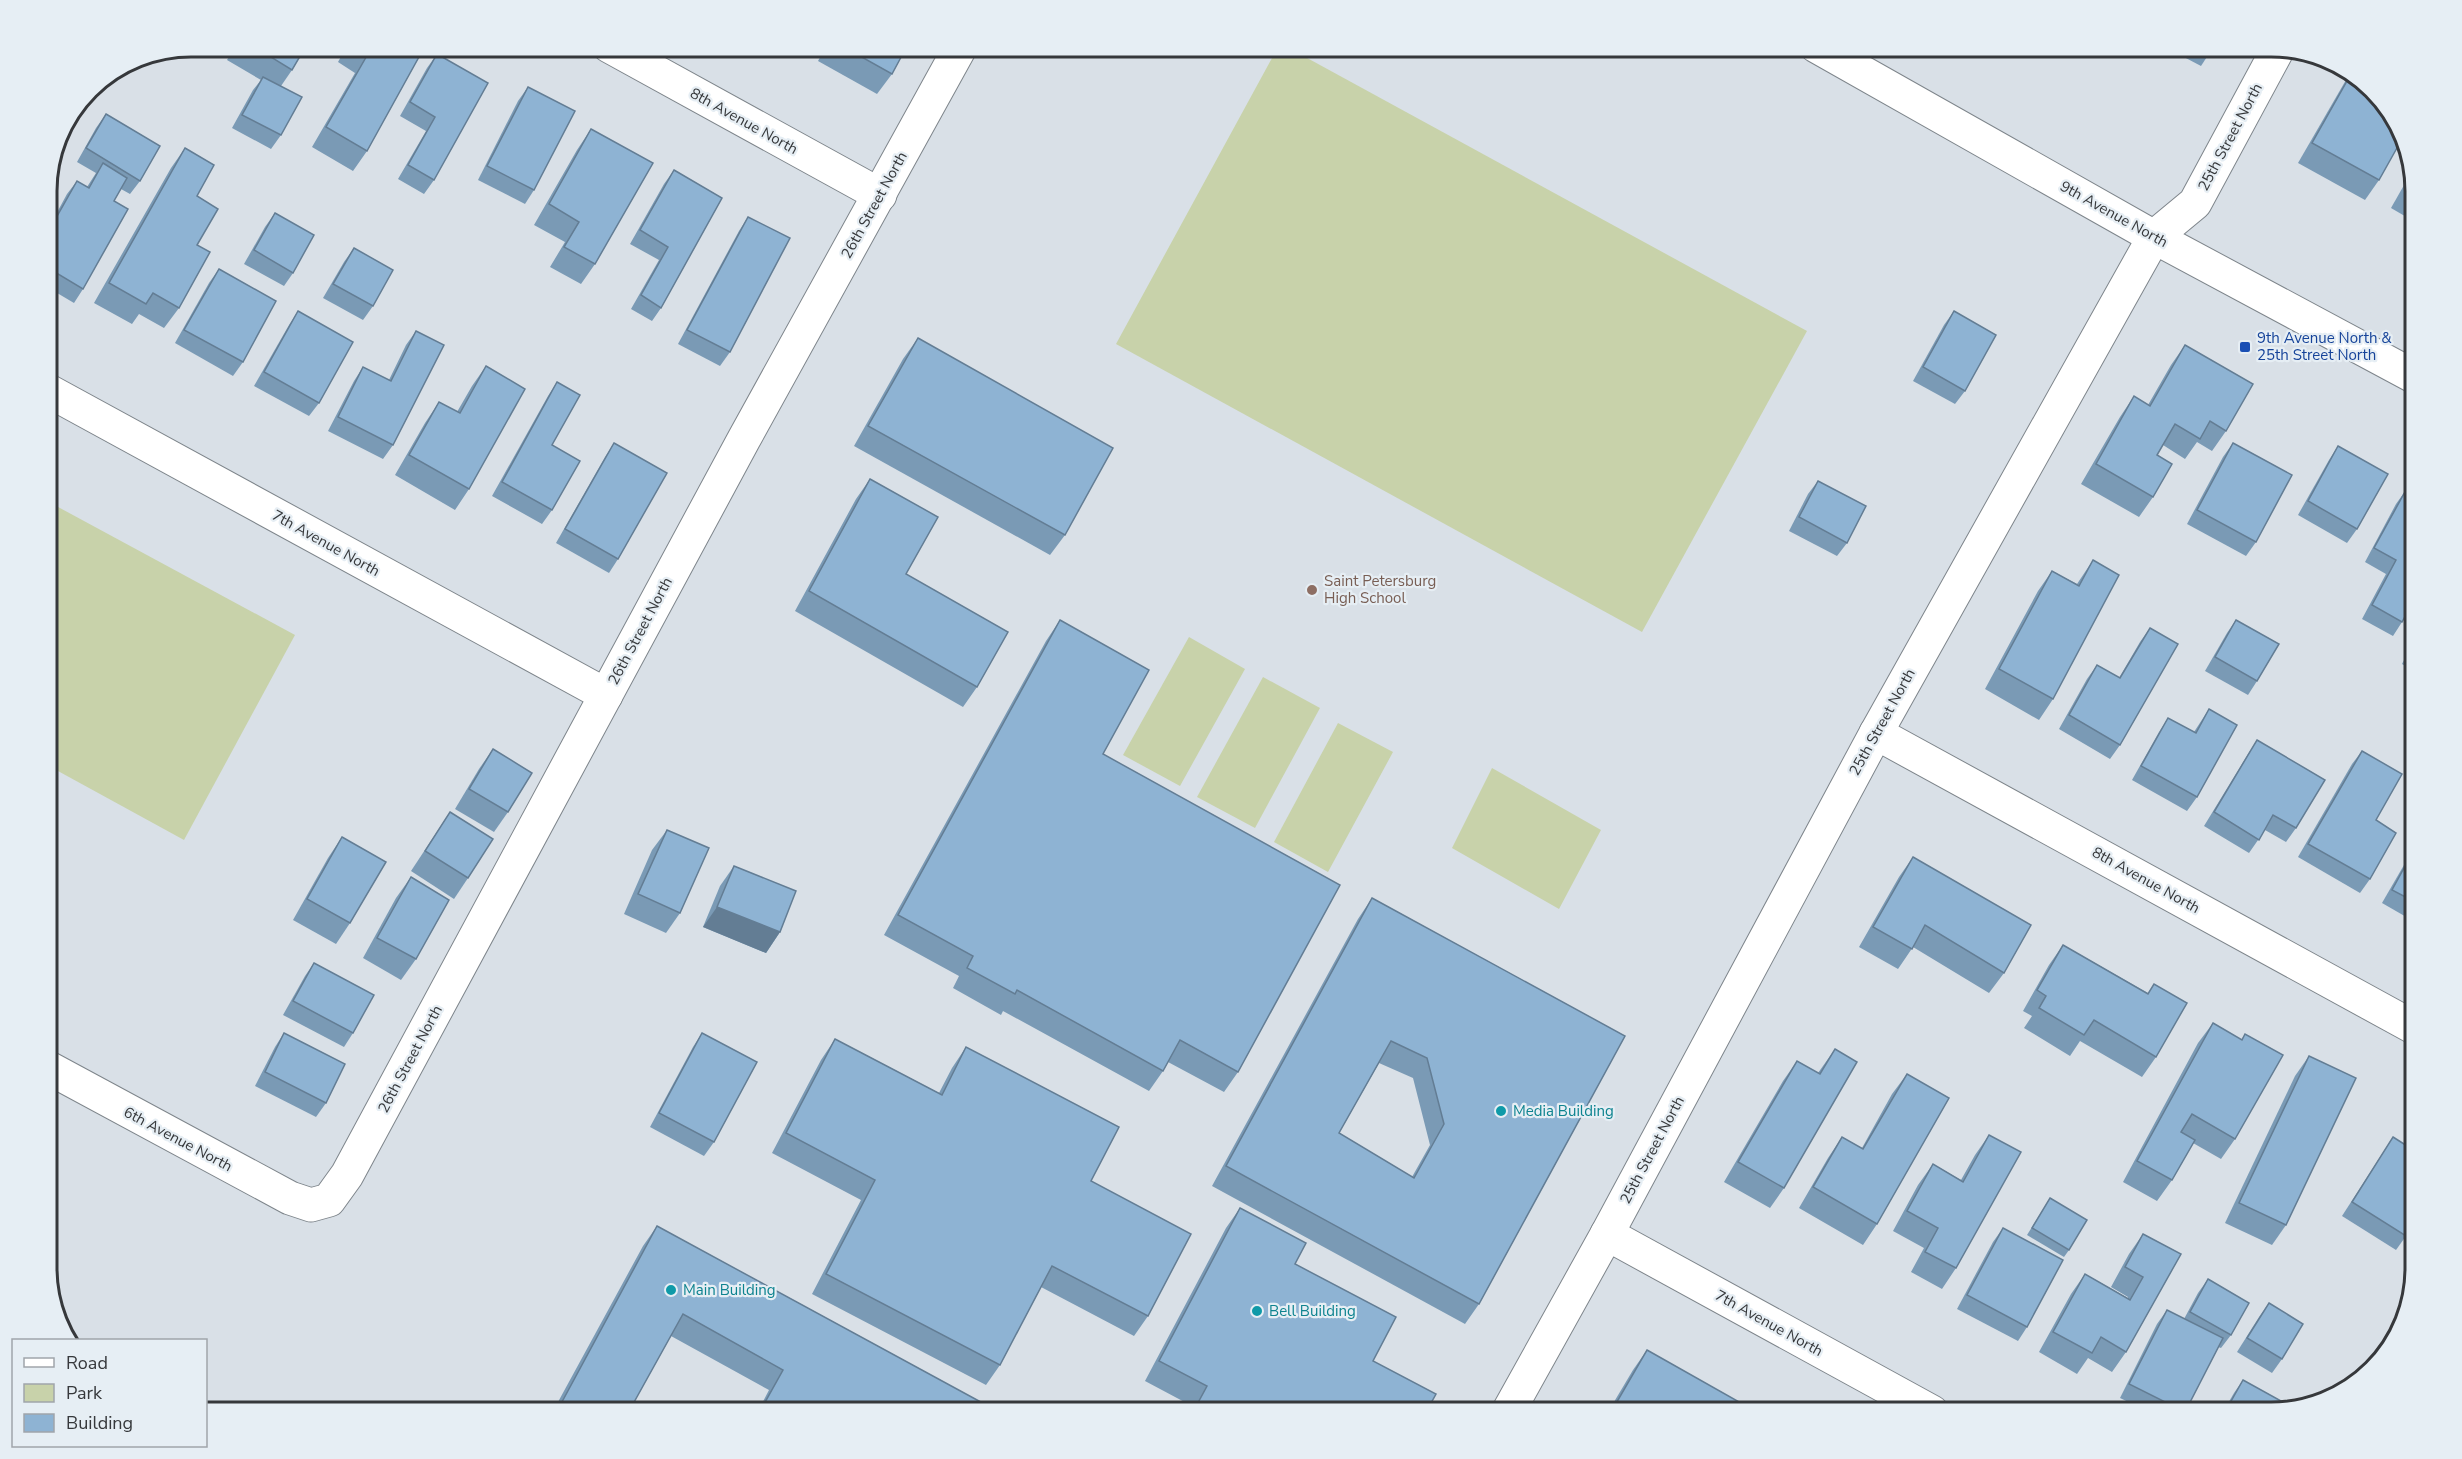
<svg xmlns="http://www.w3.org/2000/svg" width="2462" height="1459" font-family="'Nunito Sans',sans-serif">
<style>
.green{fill:#c8d2aa}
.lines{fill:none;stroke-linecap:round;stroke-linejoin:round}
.minor-casing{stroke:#7e858b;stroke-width:35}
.minor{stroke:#fff;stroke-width:33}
.wall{fill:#7a9ab5;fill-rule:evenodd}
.shaded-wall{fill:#637d94}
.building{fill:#8eb3d3;stroke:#637d94;stroke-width:1.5;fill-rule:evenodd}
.transit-dot{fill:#1a4fb4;stroke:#e6eef4;stroke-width:2}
.education-dot{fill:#8d6e63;stroke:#e6eef4;stroke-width:2}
.culture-dot{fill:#0f9aa8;stroke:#e6eef4;stroke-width:2}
.labels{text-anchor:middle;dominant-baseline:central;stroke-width:4.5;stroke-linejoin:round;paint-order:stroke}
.street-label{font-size:15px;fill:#36383b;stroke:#e6eef4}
.transit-label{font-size:15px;fill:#164399;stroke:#e6eef4;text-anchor:start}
.education-label{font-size:15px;fill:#785e54;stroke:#e6eef4;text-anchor:start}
.culture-label{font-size:15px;fill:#0d838f;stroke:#e6eef4;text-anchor:start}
.rim{fill:none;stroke:#36383b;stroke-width:3}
</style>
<rect width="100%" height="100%" fill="#d9e0e7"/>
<!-- green -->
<g class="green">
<polygon points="1278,47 1287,47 1807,331 1642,632 1116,344"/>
<polygon points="47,501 295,635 184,840 47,765"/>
<polygon points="1189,637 1245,669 1180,786 1123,755"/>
<polygon points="1263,677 1320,708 1255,828 1197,797"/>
<polygon points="1338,723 1393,752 1328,872 1274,842"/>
<polygon points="1492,768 1601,830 1559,909 1452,848"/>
</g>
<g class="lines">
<!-- minor casing -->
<g class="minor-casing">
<g id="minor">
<polyline points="609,46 880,195"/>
<polyline points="1816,46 2154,237 2415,377"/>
<polyline points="47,390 606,695"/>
<polyline points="1876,733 2415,1028"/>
<polyline points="47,1067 290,1198 311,1205 329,1200 347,1175 744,439 961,46"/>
<polyline points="1607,1234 1932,1412"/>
<polyline points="1508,1412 1607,1234 1876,733 2154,237 2195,203 2278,49"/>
</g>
</g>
<!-- minor -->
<use href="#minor" class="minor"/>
</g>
<!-- wall -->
<g class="wall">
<polygon points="235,46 306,46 292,70 281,86 281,135 271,149 232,128 253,90 261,80 227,60"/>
<polygon points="347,46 425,46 367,151 353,171 312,147 355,73 338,62"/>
<polygon points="799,46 808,46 805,50"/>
<polygon points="826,46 907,46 892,74 877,94 818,61"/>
<polygon points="2102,46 2124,46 2118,55"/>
<polygon points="2163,46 2214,46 2201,66"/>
<polygon points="181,49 176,56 167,51"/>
<polygon points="437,54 434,180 424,194 398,179 426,131 400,116 427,68"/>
<polygon points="2350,73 2396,119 2379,180 2365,200 2298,163"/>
<polygon points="528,87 534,190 525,204 478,180 518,101"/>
<polygon points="106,114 140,181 130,194 121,189 114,201 83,289 74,303 47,287 47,231 67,194 77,181 87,187 96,173 77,162 96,128"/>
<polygon points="591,129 595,264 581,284 550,267 565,242 534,225 577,150"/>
<polygon points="185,148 197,196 197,245 179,308 164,328 139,314 132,324 94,303 171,168"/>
<polygon points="674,170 722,198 661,308 652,321 631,309 659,260 630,244 664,184"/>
<polygon points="2412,171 2415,182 2415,222 2391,208"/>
<polygon points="275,213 293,273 284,286 244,264 265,227"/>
<polygon points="748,217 730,352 720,366 678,344 739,231"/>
<polygon points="354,248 373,306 363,320 323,298 344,262"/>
<polygon points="219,269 243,362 233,376 175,343 209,283"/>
<polygon points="298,311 319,403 309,416 254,386 289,325"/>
<polygon points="1954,311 1965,391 1955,404 1913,381 1944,325"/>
<polygon points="416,331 393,445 383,459 328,431 354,381 363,367 389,380 406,345"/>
<polygon points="918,338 1065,535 1050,555 854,446 903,359"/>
<polygon points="2185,345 2226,431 2212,451 2197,442 2185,459 2163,445 2157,455 2153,497 2139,517 2081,484 2120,417 2134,396 2148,405 2171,365"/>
<polygon points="486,366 469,489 455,510 395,475 425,423 439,402 457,412 472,386"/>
<polygon points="557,382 552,445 552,510 542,524 492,496 548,396"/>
<polygon points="614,443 618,559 609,573 556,543 605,457"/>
<polygon points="2233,443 2256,542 2246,556 2187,524 2223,457"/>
<polygon points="2338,446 2357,529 2347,543 2298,515 2329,460"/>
<polygon points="870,479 906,574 977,687 963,707 795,611 856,499"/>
<polygon points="1818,481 1847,543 1837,556 1789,531 1808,494"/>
<polygon points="2406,490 2402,622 2393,636 2362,619 2386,574 2365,562 2396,504"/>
<polygon points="2093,560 2053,699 2039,720 1985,689 2038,591 2052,571 2077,584"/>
<polygon points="1060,620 1103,754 1238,1072 1224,1092 1168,1062 1163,1071 1149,1091 1003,1011 1001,1015 953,988 959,976 884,935 1046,641"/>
<polygon points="2236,620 2257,681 2248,695 2205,671 2227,633"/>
<polygon points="2150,628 2120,745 2110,759 2059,729 2087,679 2097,665 2119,678 2140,642"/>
<polygon points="2415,639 2415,672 2402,664"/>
<polygon points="2209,709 2197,797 2187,811 2132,780 2159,732 2168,718 2194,732"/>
<polygon points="2257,740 2296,828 2286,842 2265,830 2249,853 2204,826 2248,754"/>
<polygon points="493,749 508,812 494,832 455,809 479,769"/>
<polygon points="2362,751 2376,820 2370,879 2360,893 2298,857 2352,764"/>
<polygon points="450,812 468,878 454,899 411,871"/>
<polygon points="667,830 680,913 666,933 624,914 652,850"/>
<polygon points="342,837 350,923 336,944 293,920 328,858"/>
<polygon points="2415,848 2415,922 2382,903 2408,858"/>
<polygon points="1913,857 2004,973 1989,993 1913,947 1898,969 1859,947 1899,877"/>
<polygon points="734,866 780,932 766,953 703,927 720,886"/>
<polygon points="411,877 416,959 401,980 363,958 396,898"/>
<path d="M1372,898L1625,1036L1479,1304L1465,1324L1212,1186L1358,919ZM1379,1063L1413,1078L1430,1145L1412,1177L1339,1133Z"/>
<polygon points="2063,945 2148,993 2154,984 2156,1057 2142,1077 2080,1041 2070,1056 2024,1028 2032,1016 2023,1011 2049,965"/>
<polygon points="314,963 353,1033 344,1047 283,1015 305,976"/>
<polygon points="2213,1023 2241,1040 2245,1034 2235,1139 2221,1159 2193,1143 2172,1180 2157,1201 2123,1182 2198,1043"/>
<polygon points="284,1033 326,1103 316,1117 255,1086 275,1047"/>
<polygon points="702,1033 714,1142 704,1156 650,1127 693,1047"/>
<polygon points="835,1039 939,1093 952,1068 966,1047 1091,1181 1148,1316 1134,1336 1041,1287 1000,1365 986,1385 812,1294 861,1200 772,1153 821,1060"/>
<polygon points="1835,1049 1784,1188 1770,1208 1724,1182 1783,1081 1797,1061 1818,1073"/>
<polygon points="2309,1056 2286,1225 2272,1245 2225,1223 2295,1076"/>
<polygon points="1907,1074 1877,1224 1863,1245 1799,1208 1828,1158 1842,1137 1862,1148 1892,1094"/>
<polygon points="1989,1135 1956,1268 1942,1289 1911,1272 1924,1248 1893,1231 1918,1185 1933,1164 1961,1180 1975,1155"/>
<polygon points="2393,1137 2406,1236 2396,1250 2342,1216"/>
<polygon points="2050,1198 2069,1250 2064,1257 2027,1235"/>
<polygon points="1240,1208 1295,1264 1373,1361 1426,1412 1189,1412 1192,1406 1145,1381 1226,1228"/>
<polygon points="657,1226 1001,1413 757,1413 769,1390 671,1336 628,1413 552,1413 643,1246"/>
<polygon points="2003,1228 2027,1327 2018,1341 1957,1309 1993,1242"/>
<polygon points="2143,1234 2181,1254 2126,1352 2112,1372 2088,1358 2077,1374 2039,1352 2071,1294 2085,1274 2128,1298 2128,1297 2111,1287 2129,1254"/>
<polygon points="2208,1279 2231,1335 2221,1348 2218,1347 2185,1412 2149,1412 2120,1398 2157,1324 2167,1310 2184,1319 2198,1293"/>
<polygon points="2269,1303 2282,1359 2272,1373 2237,1352 2259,1317"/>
<polygon points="1647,1350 1736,1412 1608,1412 1633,1370"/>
<polygon points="2243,1380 2271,1412 2223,1412 2234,1393"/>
</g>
<!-- shaded-wall -->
<polygon class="shaded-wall" points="717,907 780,932 766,953 703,927"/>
<!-- building -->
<g class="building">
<polygon points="253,46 306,46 292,70"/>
<polygon points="359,46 425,46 367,151 326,127 369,52"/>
<polygon points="842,46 907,46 892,74"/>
<polygon points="2200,46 2214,46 2211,52"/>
<polygon points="437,54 488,83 434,180 408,165 435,117 410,102"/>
<polygon points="2351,74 2396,119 2402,139 2379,180 2312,143"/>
<polygon points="263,77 302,97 281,135 242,115"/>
<polygon points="528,87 575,111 534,190 487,166"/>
<polygon points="106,114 160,146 140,181 86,148"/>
<polygon points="591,129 653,163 595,264 564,247 579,222 549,204"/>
<polygon points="185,148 214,165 197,196 218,209 197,245 210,252 179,308 153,293 146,304 109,283"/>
<polygon points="103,163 127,178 114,201 128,209 83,289 48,268 57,253 47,248 47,234 77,181 89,188"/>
<polygon points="674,170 722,198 661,308 641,295 668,247 640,230"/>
<polygon points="2413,175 2415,182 2415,194 2405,188"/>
<polygon points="275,213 314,235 293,273 254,250"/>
<polygon points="748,217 790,238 730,352 687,330"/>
<polygon points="354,248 393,270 373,306 333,284"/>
<polygon points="219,269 276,301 243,362 184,330"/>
<polygon points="298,311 353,342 319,403 264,372"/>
<polygon points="1954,311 1996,335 1965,391 1923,367"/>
<polygon points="416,331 444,345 393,445 338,417 363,367 391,381"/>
<polygon points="918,338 1113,448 1065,535 868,426"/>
<polygon points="2185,345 2253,384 2226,431 2210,421 2200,439 2175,424 2157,455 2172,464 2153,497 2096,464 2134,396 2150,406"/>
<polygon points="486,366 525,389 469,489 409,455 439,402 460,413"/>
<polygon points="557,382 580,395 552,445 580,461 552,510 502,482"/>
<polygon points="614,443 667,473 618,559 565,529"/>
<polygon points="2233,443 2292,475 2256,542 2197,510"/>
<polygon points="2338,446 2388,474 2357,529 2308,501"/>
<polygon points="870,479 938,517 906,574 1008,632 977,687 809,591"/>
<polygon points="1818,481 1866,506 1847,543 1799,517"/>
<polygon points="2406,490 2415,495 2415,598 2402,622 2372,605 2396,560 2374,548"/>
<polygon points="2093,560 2119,575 2053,699 1999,669 2052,571 2079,586"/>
<polygon points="1060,620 1149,670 1103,754 1340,885 1238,1072 1180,1040 1163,1071 1017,990 1015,994 967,968 973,956 898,915"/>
<polygon points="2236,620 2279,644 2257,681 2215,657"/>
<polygon points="2150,628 2178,644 2120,745 2069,715 2097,665 2120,678"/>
<polygon points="2415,643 2415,653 2411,650"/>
<polygon points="2209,709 2237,725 2197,797 2141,766 2168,718 2196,733"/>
<polygon points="2257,740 2325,780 2296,828 2273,815 2259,840 2214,812"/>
<polygon points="493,749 532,773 508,812 469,789"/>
<polygon points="2362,751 2402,774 2376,820 2396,833 2370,879 2308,844"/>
<polygon points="450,812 493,839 468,878 425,851"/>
<polygon points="667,830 709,848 680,913 638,894"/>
<polygon points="342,837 386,862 350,923 307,899"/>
<polygon points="2415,848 2415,902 2392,890"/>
<polygon points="1913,857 2031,925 2004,973 1925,925 1912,949 1873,927"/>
<polygon points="734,866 796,891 780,932 717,907"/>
<polygon points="411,877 449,900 416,959 377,938"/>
<path d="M1372,898L1625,1036L1479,1304L1226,1166ZM1391,1041L1427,1058L1444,1124L1414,1178L1339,1133Z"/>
<polygon points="2063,945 2148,994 2154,984 2187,1003 2156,1057 2094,1020 2084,1035 2039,1008 2046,996 2037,990"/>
<polygon points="314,963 374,995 353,1033 293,1001"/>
<polygon points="2213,1023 2242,1040 2245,1034 2283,1055 2235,1139 2192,1114 2181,1132 2195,1140 2172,1180 2137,1161"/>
<polygon points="284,1033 345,1064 326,1103 265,1072"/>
<polygon points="702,1033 757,1062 714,1142 659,1113"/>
<polygon points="835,1039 942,1095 966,1047 1119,1127 1091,1181 1191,1234 1148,1316 1052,1266 1000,1365 826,1274 875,1180 786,1133"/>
<polygon points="1835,1049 1857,1062 1784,1188 1738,1162 1797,1061 1820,1074"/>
<polygon points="2309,1056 2356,1078 2286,1225 2239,1203"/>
<polygon points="1907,1074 1949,1098 1877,1224 1813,1187 1842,1137 1863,1149"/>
<polygon points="1989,1135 2021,1152 1956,1268 1925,1252 1938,1228 1907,1211 1933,1164 1963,1182"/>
<polygon points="2393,1137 2415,1151 2415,1220 2406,1236 2352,1202"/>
<polygon points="2050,1198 2087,1220 2069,1250 2032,1228"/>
<polygon points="1240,1208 1306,1243 1295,1264 1396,1317 1373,1361 1436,1394 1426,1412 1193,1412 1207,1386 1159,1361"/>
<polygon points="657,1226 1001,1413 759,1413 783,1370 683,1314 628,1413 556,1413"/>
<polygon points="2003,1228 2063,1260 2027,1327 1967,1295"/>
<polygon points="2143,1234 2181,1254 2126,1352 2101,1337 2092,1353 2053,1332 2085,1274 2130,1300 2143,1277 2125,1267"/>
<polygon points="2208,1279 2249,1303 2231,1335 2190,1312"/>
<polygon points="2269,1303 2303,1324 2282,1359 2247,1338"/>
<polygon points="2167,1310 2223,1338 2185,1412 2129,1384"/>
<polygon points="1647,1350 1741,1403 1736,1412 1611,1412"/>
<polygon points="2243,1380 2292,1407 2271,1412 2225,1412"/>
<polygon points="1773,1409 1780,1412 1772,1412"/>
</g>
<!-- markers -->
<rect class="transit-dot" x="2239" y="341" width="12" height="12" rx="3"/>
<circle class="education-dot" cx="1312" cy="590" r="6"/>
<g class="culture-dot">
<circle cx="1501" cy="1111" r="6"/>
<circle cx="671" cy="1290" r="6"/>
<circle cx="1257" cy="1311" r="6"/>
</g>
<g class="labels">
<!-- street labels -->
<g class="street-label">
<text transform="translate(744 121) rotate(29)">8th Avenue North</text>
<text transform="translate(2230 137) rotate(-62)">25th Street North</text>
<text transform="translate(874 205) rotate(-61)">26th Street North</text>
<text transform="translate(2114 214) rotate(29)">9th Avenue North</text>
<text transform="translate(326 543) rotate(29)">7th Avenue North</text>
<text transform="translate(640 631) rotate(-62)">26th Street North</text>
<text transform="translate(1882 722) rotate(-61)">25th Street North</text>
<text transform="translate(2146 880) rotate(29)">8th Avenue North</text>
<text transform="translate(410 1059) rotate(-62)">26th Street North</text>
<text transform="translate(178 1139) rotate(28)">6th Avenue North</text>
<text transform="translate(1652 1150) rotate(-62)">25th Street North</text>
<text transform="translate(1769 1323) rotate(29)">7th Avenue North</text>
</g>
<!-- transit labels -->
<g class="transit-label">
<text x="2257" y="338">9th Avenue North &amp;<tspan x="2257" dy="17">25th Street North</tspan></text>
</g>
<!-- education labels -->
<g class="education-label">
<text x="1324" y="581">Saint Petersburg<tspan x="1324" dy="17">High School</tspan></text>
</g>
<!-- culture labels -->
<g class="culture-label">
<text x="1513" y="1111">Media Building</text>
<text x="683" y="1290">Main Building</text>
<text x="1269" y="1311">Bell Building</text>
</g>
</g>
<!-- crop -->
<path d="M0 0H2462V1459H0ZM191 57H2271A134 134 0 0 1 2405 191V1268A134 134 0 0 1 2271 1402H191A134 134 0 0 1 57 1268V191A134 134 0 0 1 191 57Z" fill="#e6eef4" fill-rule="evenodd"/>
<path class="rim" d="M191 57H2271A134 134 0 0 1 2405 191V1268A134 134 0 0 1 2271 1402H191A134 134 0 0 1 57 1268V191A134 134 0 0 1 191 57Z"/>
<!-- legend -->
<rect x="12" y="1339" width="195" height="108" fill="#e6eef4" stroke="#a0a5aa" stroke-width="1.5"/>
<rect x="24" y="1358" width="30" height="9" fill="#ffffff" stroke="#a0a5aa" stroke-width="1.5"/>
<text x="66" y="1369" font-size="18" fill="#36383b">Road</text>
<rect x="24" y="1384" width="30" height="18" fill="#c8d2aa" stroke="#a0a5aa" stroke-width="1.5"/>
<text x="66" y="1399" font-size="18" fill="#36383b">Park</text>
<rect x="24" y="1414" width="30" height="18" fill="#8eb3d3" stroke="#a0a5aa" stroke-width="1.5"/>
<text x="66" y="1429" font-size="18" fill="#36383b">Building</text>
</svg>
